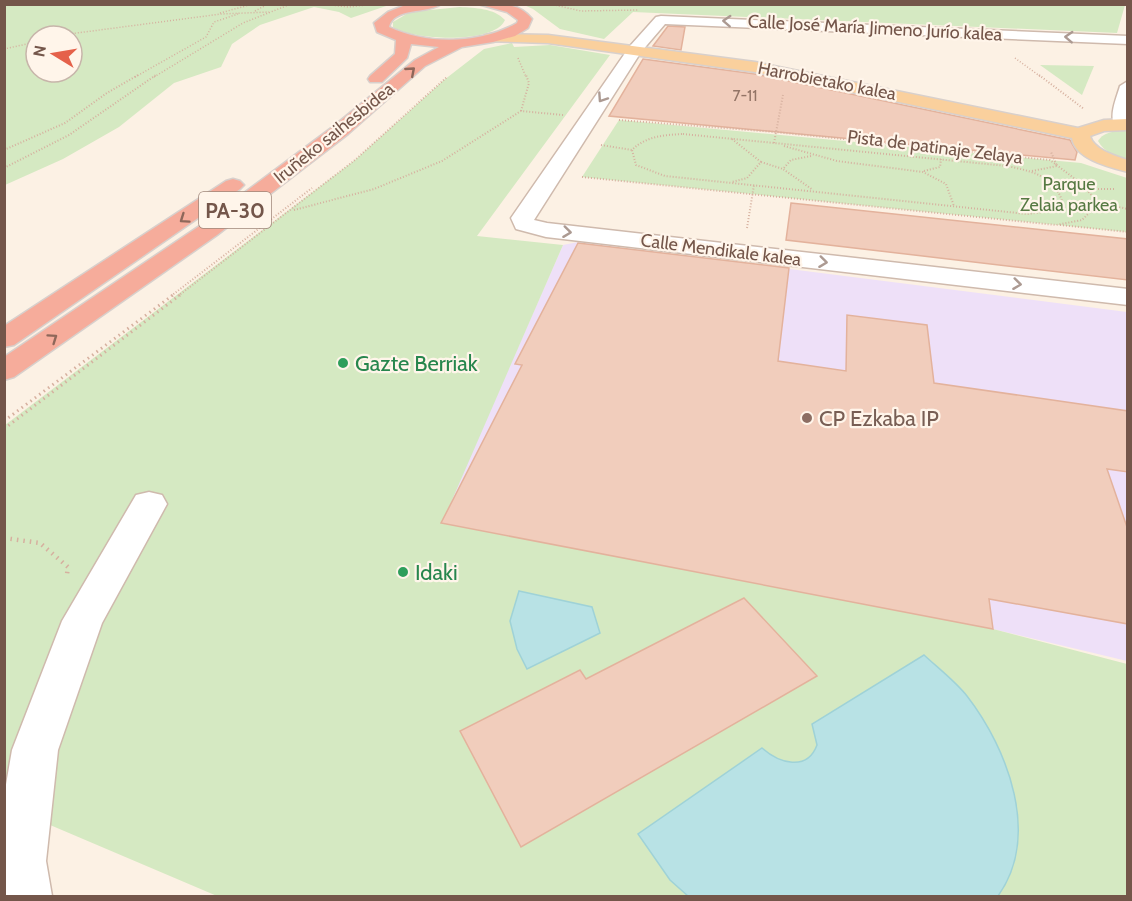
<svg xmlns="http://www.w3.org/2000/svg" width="1132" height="901" font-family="Cabin,sans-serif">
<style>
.education{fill:#eee0f8}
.green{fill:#d5e9c2;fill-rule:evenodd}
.water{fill:#b8e2e5;stroke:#9fd2d7;stroke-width:1.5}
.building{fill:#f1cdbc;stroke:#e3b29c;stroke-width:1.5}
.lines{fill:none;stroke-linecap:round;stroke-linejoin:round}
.minor-casing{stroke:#cfbaad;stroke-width:3}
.major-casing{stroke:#d8d0cc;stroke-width:3}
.highway-casing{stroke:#d8d0cc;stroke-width:3}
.path-far3{stroke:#d6b09f;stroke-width:1.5;stroke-dasharray:1 2;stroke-linecap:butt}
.path-far2{stroke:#d6b09f;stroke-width:2;stroke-dasharray:1 2;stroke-linecap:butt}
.path-far1{stroke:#d6b09f;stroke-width:3;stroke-dasharray:1.5 4;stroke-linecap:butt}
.path{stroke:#d6b09f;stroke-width:4.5;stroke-dasharray:1.5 5;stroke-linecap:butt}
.minor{fill:#fff;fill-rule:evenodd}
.major{fill:#fad09d;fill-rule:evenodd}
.highway{fill:#f6ac9b;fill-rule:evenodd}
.oneway{stroke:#ac9a92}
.oneway2{stroke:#8e675a}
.leisure-dot{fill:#2e9e5b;stroke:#fff5ea;stroke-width:2}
.education-dot{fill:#8d6e63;stroke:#fff5ea;stroke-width:2}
.labels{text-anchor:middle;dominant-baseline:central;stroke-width:4.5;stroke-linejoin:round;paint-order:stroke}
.far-number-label{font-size:16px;fill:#937466}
.far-street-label{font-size:18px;fill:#74564a;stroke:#fff5ea}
.far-park-label{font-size:18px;fill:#567942;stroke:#fff5ea}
.shield{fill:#fff5ea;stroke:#9e867a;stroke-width:1.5}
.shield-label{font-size:21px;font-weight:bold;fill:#74564a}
.leisure-label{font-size:22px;fill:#27864d;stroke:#fff5ea;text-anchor:start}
.education-label{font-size:22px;fill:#785e54;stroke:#fff5ea;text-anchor:start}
</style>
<rect width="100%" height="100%" fill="#fcf1e4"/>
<!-- education -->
<polygon class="education" points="578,242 1127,312 1127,661 993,629 441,523 563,245"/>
<!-- green -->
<g class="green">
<path d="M4,5L5,4L389,5L351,18L339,12L314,7L260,25L232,44L221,67L174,83L119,127L63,159L5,185ZM36,36H72V72H36Z"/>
<polygon points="524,5 1125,5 1117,33 633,12 604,39 560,29 533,9"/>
<path d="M460,7C475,8 494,8 505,20C494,45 412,40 393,27V22L410,12Z"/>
<polygon points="512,43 514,47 550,45 610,55 477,236 563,245 442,523 993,629 1127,664 1127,896 217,896 36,819 5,872 5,425 355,160 444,80 484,49"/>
<polygon points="1040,65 1094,66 1082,95"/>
<polygon points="619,120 1081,163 1127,178 1127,232 582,177"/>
<path d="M1127,131V160C1116,157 1104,152 1098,141C1104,131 1117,131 1127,131Z"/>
</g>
<!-- water -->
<g class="water">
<polygon points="519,591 592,607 600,633 527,669 517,649 510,621"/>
<path d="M924,655C938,668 955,681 967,696C1008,749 1041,836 998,896H688L670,880L638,834L762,748C779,763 807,772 817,745L812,724Z"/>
</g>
<!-- building -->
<g class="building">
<polygon points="668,26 685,27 681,50 653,46"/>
<polygon points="643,59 755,74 1070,140 1077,152 1075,160 609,116"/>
<polygon points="791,203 1128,239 1128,280 786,240"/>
<polygon points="578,243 789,268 778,361 846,371 847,315 927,325 934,383 1128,411 1128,472 1107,469 1128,530 1128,624 989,599 993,629 441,523 522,365 515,364"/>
<polygon points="744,598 817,676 521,847 460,731 580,670 586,679"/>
</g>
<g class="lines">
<!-- minor casing -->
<g class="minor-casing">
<g id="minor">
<polygon points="661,16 1128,36 1128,44 665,24 641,52 534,220 547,223 1128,289 1128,305 546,237 516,229 511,218 630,46 656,17"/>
<path d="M1128,81V129H1116C1108,116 1116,100 1120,86Z"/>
<polygon points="149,492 162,495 167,504 102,623 58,750 46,861 52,896 4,896 4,796 12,750 62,621 136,495"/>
</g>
</g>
<!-- major casing -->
<g class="major-casing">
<path id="major" d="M490,34L548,35L755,62L1078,128L1104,120L1128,119V130L1104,131L1090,136C1094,150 1115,156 1128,160V172C1109,167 1075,159 1072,138L755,72L548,43L485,41L483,38L485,35Z"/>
</g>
<!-- highway casing -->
<g class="highway-casing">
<g id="highway">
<path d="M408,4H441C428,14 393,7 389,27C427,45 480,44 517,23L518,20L507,12L478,4C498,4 518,1 532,19L528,28L515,36L493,42L462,47L425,66L348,134L217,235L14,377L4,380V357L201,225L334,126L415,60L439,47L411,44L407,58L382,82H370L368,79L370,76L395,54L396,40L377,32L374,23L388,12Z"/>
<polygon points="233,179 240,181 244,185 240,189 14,345 4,347 4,326 226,181"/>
</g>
</g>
<!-- path-far3 -->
<g class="path-far3">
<polyline points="323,4 348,7 367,5"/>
<polyline points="550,4 581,11 638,10"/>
<polyline points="255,11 268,4"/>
<polyline points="220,13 253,4"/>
<polyline points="54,36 221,14 269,12"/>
<polyline points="4,49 36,42"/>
<polyline points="518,58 526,77"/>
<polyline points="1015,58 1041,77"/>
<polyline points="135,77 206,37 214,22 238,14"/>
<polyline points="154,77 243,23 291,4"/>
</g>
<!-- path-far2 -->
<g class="path-far2">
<polyline points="1039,75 1084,109"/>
<polyline points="521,111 529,83 526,75"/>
<polyline points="619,120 775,132 1050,160 1079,182 1099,203 1128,209"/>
<path d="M683,134L1007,166C1030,171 1054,175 1062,201L1051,211L1027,214L665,176L636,165L632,150C646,136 664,135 683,134Z"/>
<polyline points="732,139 761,162 747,178 732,182"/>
<polyline points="774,143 783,95"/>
<polyline points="601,145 632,150"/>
<polyline points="784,146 837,161 923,172 946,184 954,206"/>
<polyline points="4,150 65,123 107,93 138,75"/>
<polyline points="811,156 791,160 783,169 813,190"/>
<polyline points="761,162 783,169"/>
<polyline points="4,168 69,135 156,75"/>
<polyline points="924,171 940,167 941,159"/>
<polyline points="1032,171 1057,166 1051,152"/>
<polyline points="582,177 1056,225 1082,220 1099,203"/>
<polyline points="1086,189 1115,189"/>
<polyline points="294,210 374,189 442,161 521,111 563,115"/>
<polyline points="1060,225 1128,232"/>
<polyline points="747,228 754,185"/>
<polyline points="171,296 312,188"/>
<polyline points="178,296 355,160 447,77"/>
</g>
<!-- path-far1 -->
<g class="path-far1">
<polyline points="4,421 173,295"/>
<polyline points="4,429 180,295"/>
</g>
<!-- path -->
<polyline class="path" points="4,538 40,543 68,567 67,574"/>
<!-- minor -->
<use href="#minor" class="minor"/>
<!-- major -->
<use href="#major" class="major"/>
<!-- highway -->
<use href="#highway" class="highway"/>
</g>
<!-- one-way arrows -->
<defs><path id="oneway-chevron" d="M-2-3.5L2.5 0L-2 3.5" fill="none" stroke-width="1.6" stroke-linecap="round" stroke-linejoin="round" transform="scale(1.5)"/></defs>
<g class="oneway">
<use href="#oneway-chevron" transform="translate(727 21) rotate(-177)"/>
<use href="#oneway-chevron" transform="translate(1069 37) rotate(-177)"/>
<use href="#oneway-chevron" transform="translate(602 98) rotate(124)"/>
<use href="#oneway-chevron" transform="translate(567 232) rotate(7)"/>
<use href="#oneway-chevron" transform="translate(823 262) rotate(7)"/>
<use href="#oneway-chevron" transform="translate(1017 284) rotate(7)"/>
</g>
<g class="oneway2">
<use href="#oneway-chevron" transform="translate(411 71) rotate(-41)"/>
<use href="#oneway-chevron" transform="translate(184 219) rotate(145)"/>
<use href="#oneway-chevron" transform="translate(53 338) rotate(-35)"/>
</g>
<!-- markers -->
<g class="leisure-dot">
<circle cx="343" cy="363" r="6"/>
<circle cx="403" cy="572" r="6"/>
</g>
<circle class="education-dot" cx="807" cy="418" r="6"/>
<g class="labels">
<!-- far-number labels -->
<g class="far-number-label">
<text x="745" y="95">7-11</text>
</g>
<!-- far-street labels -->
<g class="far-street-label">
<text transform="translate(875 28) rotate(3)">Calle José María Jimeno Jurío kalea</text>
<text transform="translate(827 81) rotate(11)">Harrobietako kalea</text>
<text transform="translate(334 133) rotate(-39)">Iruñeko saihesbidea</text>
<text transform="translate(935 147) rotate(7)">Pista de patinaje Zelaya</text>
<text transform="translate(721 250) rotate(7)">Calle Mendikale kalea</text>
</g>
<!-- far-park labels -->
<g class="far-park-label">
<text x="1069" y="184">Parque<tspan x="1069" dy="21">Zelaia parkea</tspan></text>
</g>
<!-- shield labels -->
<rect class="shield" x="199" y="192" width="72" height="36" rx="4.5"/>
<g class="shield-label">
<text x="235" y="210">PA-30</text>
</g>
<!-- leisure labels -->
<g class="leisure-label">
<text x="355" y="363">Gazte Berriak</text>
<text x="415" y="572">Idaki</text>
</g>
<!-- education labels -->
<g class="education-label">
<text x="819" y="418">CP Ezkaba IP</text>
</g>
</g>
<!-- border -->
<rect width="1132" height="901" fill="none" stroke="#74564a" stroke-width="12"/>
<!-- north arrow -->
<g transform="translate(54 54) rotate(281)"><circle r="28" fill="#fff5ea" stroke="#c7b5aa" stroke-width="1.5"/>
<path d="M0-4.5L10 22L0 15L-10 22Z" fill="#e5614a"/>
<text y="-9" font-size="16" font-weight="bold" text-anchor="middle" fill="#74564a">N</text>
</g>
</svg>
